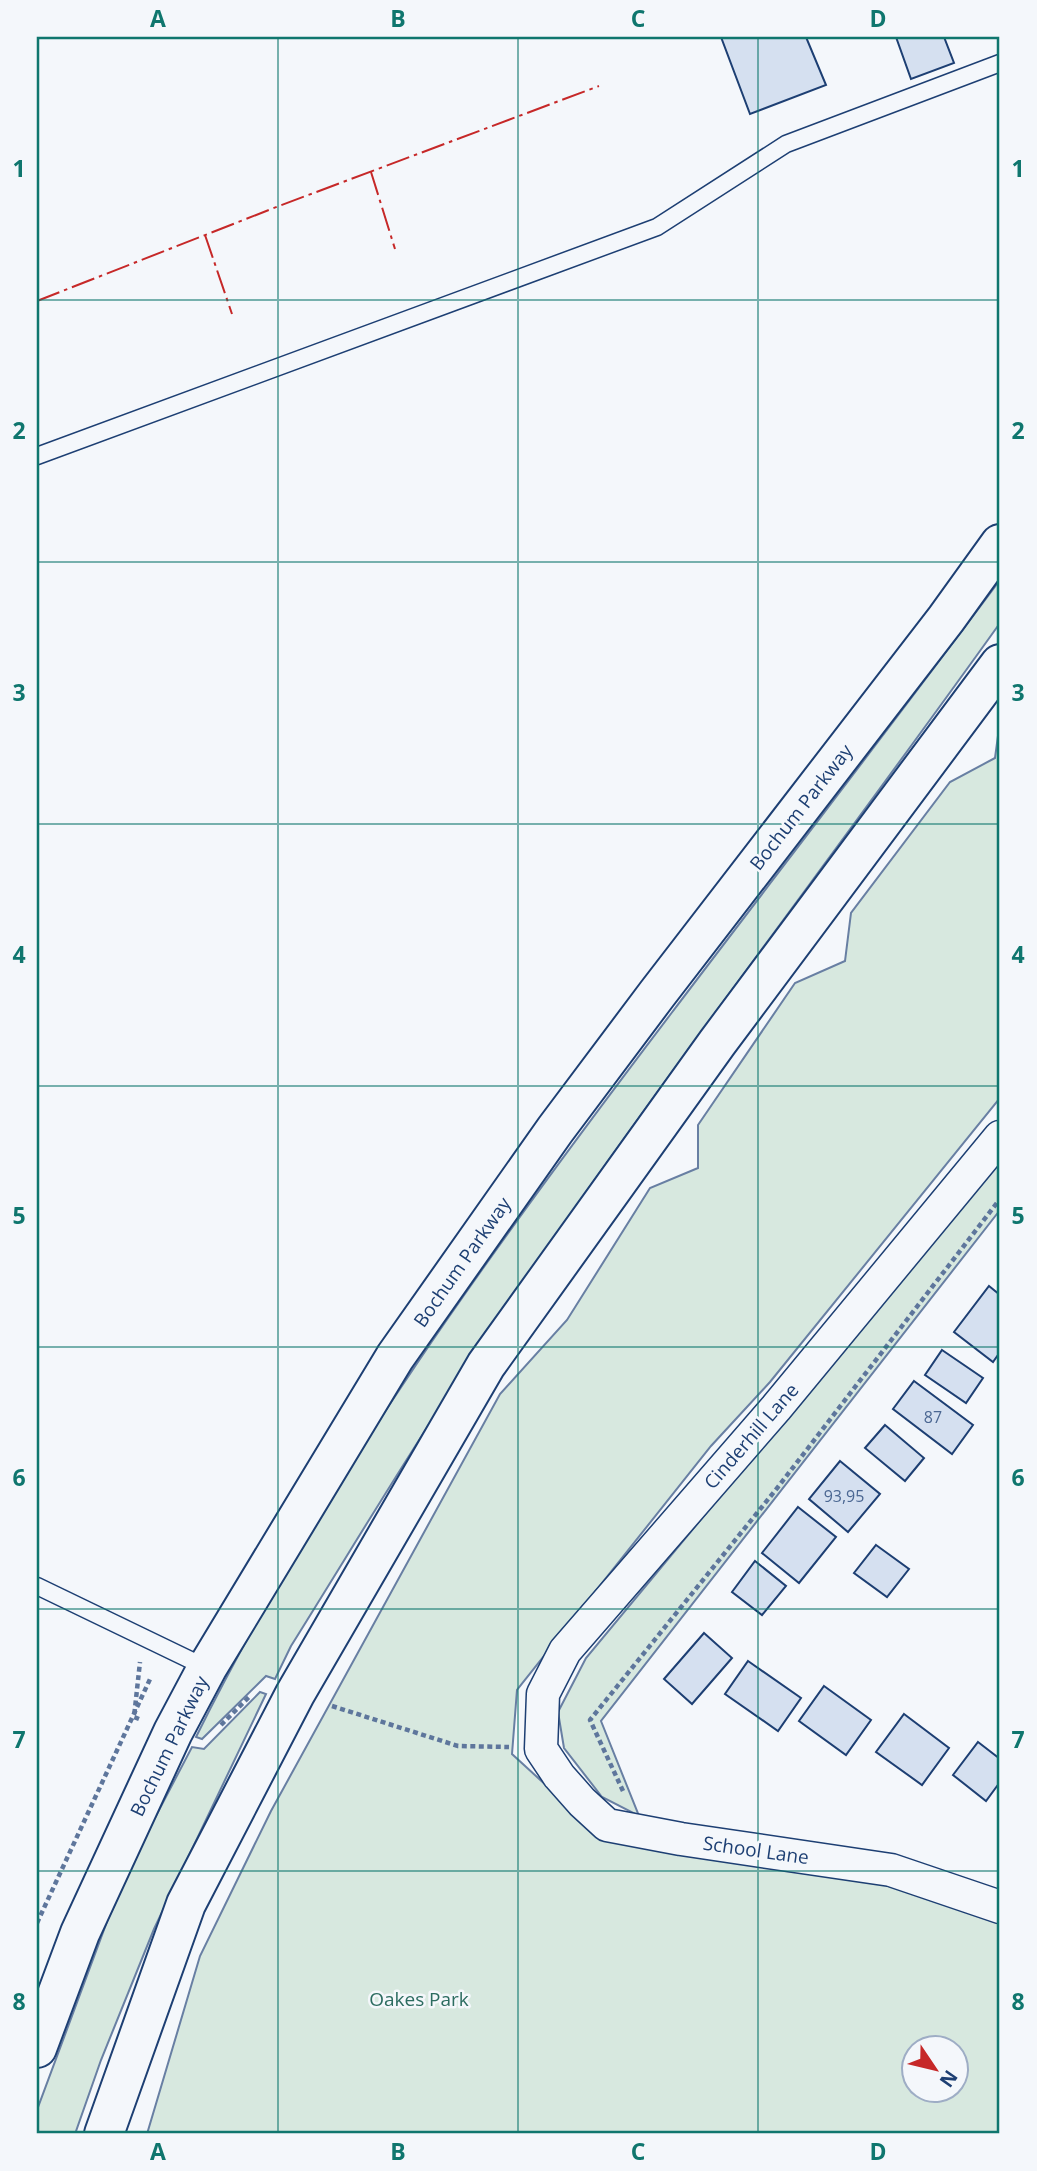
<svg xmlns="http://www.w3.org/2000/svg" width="1037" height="2171" font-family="'Open Sans',sans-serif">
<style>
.green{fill:#d7e8df;stroke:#687fa3;stroke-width:2;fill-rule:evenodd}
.building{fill:#d5e0f0;stroke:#1d3f73;stroke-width:2}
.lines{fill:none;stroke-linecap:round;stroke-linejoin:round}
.lane-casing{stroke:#1d3f73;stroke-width:19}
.street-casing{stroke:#1d3f73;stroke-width:35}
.highway-casing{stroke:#1d3f73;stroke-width:42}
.path{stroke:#5e769c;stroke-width:4.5;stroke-dasharray:5 3.5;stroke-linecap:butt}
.lane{stroke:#f4f7fb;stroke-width:16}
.street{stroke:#f4f7fb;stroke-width:32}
.highway{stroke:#f4f7fb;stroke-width:38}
.power{stroke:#c62828;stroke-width:2;stroke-dasharray:24 5 3.5 5;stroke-linecap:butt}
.grid{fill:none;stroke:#0f766e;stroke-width:2;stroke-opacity:0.55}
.labels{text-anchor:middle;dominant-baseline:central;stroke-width:5;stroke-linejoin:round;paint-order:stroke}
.number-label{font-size:16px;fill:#4b6792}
.street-label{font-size:19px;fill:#1d3f73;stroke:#f4f7fb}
.park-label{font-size:19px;fill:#2c6c60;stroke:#f4f7fb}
.neatline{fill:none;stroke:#0f766e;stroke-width:2.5}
.grid-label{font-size:23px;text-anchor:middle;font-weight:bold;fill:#0f766e}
</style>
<rect width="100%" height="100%" fill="#f4f7fb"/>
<!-- green -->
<g class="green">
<path d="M1000,580V623C830,861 651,1092 488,1334C419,1436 356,1542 291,1646L275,1679L266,1676L202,1739L196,1737C324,1479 496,1244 670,1015C780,870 891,726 1000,580Z"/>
<path d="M1000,721V1098L770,1382L711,1446L517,1690L512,1754L585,1821L892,1883L1000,1924V2134H147L200,1956L271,1811L500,1394L567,1320L650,1188L698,1168V1125L795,983L845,961L851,913L950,782L995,758ZM914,2048H956V2090H914Z"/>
<polygon points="1000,1159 1000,1210 601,1721 639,1816 602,1797 564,1748 558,1712 586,1658"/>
<polygon points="260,1692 266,1694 154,1929 101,2060 75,2134 37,2134 37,2110 108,1919 147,1833 192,1747 204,1749"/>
</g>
<!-- building -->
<g class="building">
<polygon points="721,37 806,37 826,85 750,114"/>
<polygon points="896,37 944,37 954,63 911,79"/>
<polygon points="989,1286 1000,1295 1000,1352 993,1362 954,1332"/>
<polygon points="942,1350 983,1378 966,1403 925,1375"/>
<polygon points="914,1381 973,1425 952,1454 893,1409"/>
<polygon points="885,1425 924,1458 905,1481 865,1448"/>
<polygon points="840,1461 880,1494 848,1532 809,1499"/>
<polygon points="798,1507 836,1537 799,1583 762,1553"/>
<polygon points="876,1545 909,1569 887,1597 854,1573"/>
<polygon points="755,1561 786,1586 762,1615 732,1592"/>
<polygon points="704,1633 732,1658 692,1704 664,1679"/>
<polygon points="748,1661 801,1698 778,1731 725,1694"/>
<polygon points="824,1686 871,1720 846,1755 799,1721"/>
<polygon points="904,1714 949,1748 922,1785 876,1752"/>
<polygon points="978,1742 1000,1759 1000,1782 986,1801 953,1775"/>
</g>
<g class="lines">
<!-- lane casing -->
<g class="lane-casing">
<g id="lane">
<polyline points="37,456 657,227 786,144 1000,63"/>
<polyline points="37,1586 207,1668"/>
</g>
</g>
<!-- street casing -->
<g class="street-casing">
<polyline id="street" points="1000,1137 776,1408 565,1651 543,1694 541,1749 559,1776 582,1802 607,1825 681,1839 891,1870 1000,1907"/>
</g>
<!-- highway casing -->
<g class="highway-casing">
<g id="highway">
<polyline points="37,2048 80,1933 173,1732 207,1668 395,1357 555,1130 657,994 946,619 1000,544"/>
<polyline points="104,2134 186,1904 295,1694 486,1365 717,1043 1000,664"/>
</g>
</g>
<!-- path -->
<g class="path">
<polyline points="332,1706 458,1746 509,1747"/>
<polyline points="139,1719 134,1717 140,1662"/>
<polyline points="221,1725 249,1697"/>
<polyline points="623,1791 590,1720 778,1487 1000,1199"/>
<polyline points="37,1923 151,1677"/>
</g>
<!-- lane -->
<use href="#lane" class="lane"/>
<!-- street -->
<use href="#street" class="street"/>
<!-- highway -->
<use href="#highway" class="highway"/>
<!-- power -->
<g class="power">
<polyline points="371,172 395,249"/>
<polyline points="205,235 232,314"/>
<polyline points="37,301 279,206 599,86"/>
</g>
</g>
<!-- grid -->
<path class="grid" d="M278,37V2134M518,37V2134M758,37V2134M37,300H1000M37,562H1000M37,824H1000M37,1086H1000M37,1347H1000M37,1609H1000M37,1871H1000"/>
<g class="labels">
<!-- number labels -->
<g class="number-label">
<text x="933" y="1417">87</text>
<text x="844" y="1496">93,95</text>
</g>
<!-- street labels -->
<g class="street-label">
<text transform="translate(801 807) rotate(-52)">Bochum Parkway</text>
<text transform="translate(462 1262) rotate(-55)">Bochum Parkway</text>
<text transform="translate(751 1436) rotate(-49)">Cinderhill Lane</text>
<text transform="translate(169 1746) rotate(-64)">Bochum Parkway</text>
<text transform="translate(756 1850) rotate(8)">School Lane</text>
</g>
<!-- park labels -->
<g class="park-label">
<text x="419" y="1999">Oakes Park</text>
</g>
</g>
<!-- border -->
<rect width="1037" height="2171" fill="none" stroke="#f4f7fb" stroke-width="77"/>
<!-- north arrow -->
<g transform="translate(935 2069) rotate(125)"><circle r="33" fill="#f4f7fb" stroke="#9eadc5" stroke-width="2"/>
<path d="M0-5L12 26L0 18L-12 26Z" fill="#c62828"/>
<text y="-10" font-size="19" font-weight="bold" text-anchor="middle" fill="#1d3f73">N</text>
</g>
<rect x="38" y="38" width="960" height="2094" class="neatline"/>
<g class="grid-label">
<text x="158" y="27">A</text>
<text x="398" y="27">B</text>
<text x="638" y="27">C</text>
<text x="878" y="27">D</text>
<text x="19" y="177">1</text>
<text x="1018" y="177">1</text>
<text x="19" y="439">2</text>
<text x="1018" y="439">2</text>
<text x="19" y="701">3</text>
<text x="1018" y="701">3</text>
<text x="19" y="963">4</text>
<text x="1018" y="963">4</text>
<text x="19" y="1224">5</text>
<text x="1018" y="1224">5</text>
<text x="19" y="1486">6</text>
<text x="1018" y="1486">6</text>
<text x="19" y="1748">7</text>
<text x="1018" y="1748">7</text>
<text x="19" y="2010">8</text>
<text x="1018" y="2010">8</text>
<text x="158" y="2160">A</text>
<text x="398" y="2160">B</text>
<text x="638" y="2160">C</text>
<text x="878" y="2160">D</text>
</g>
</svg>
